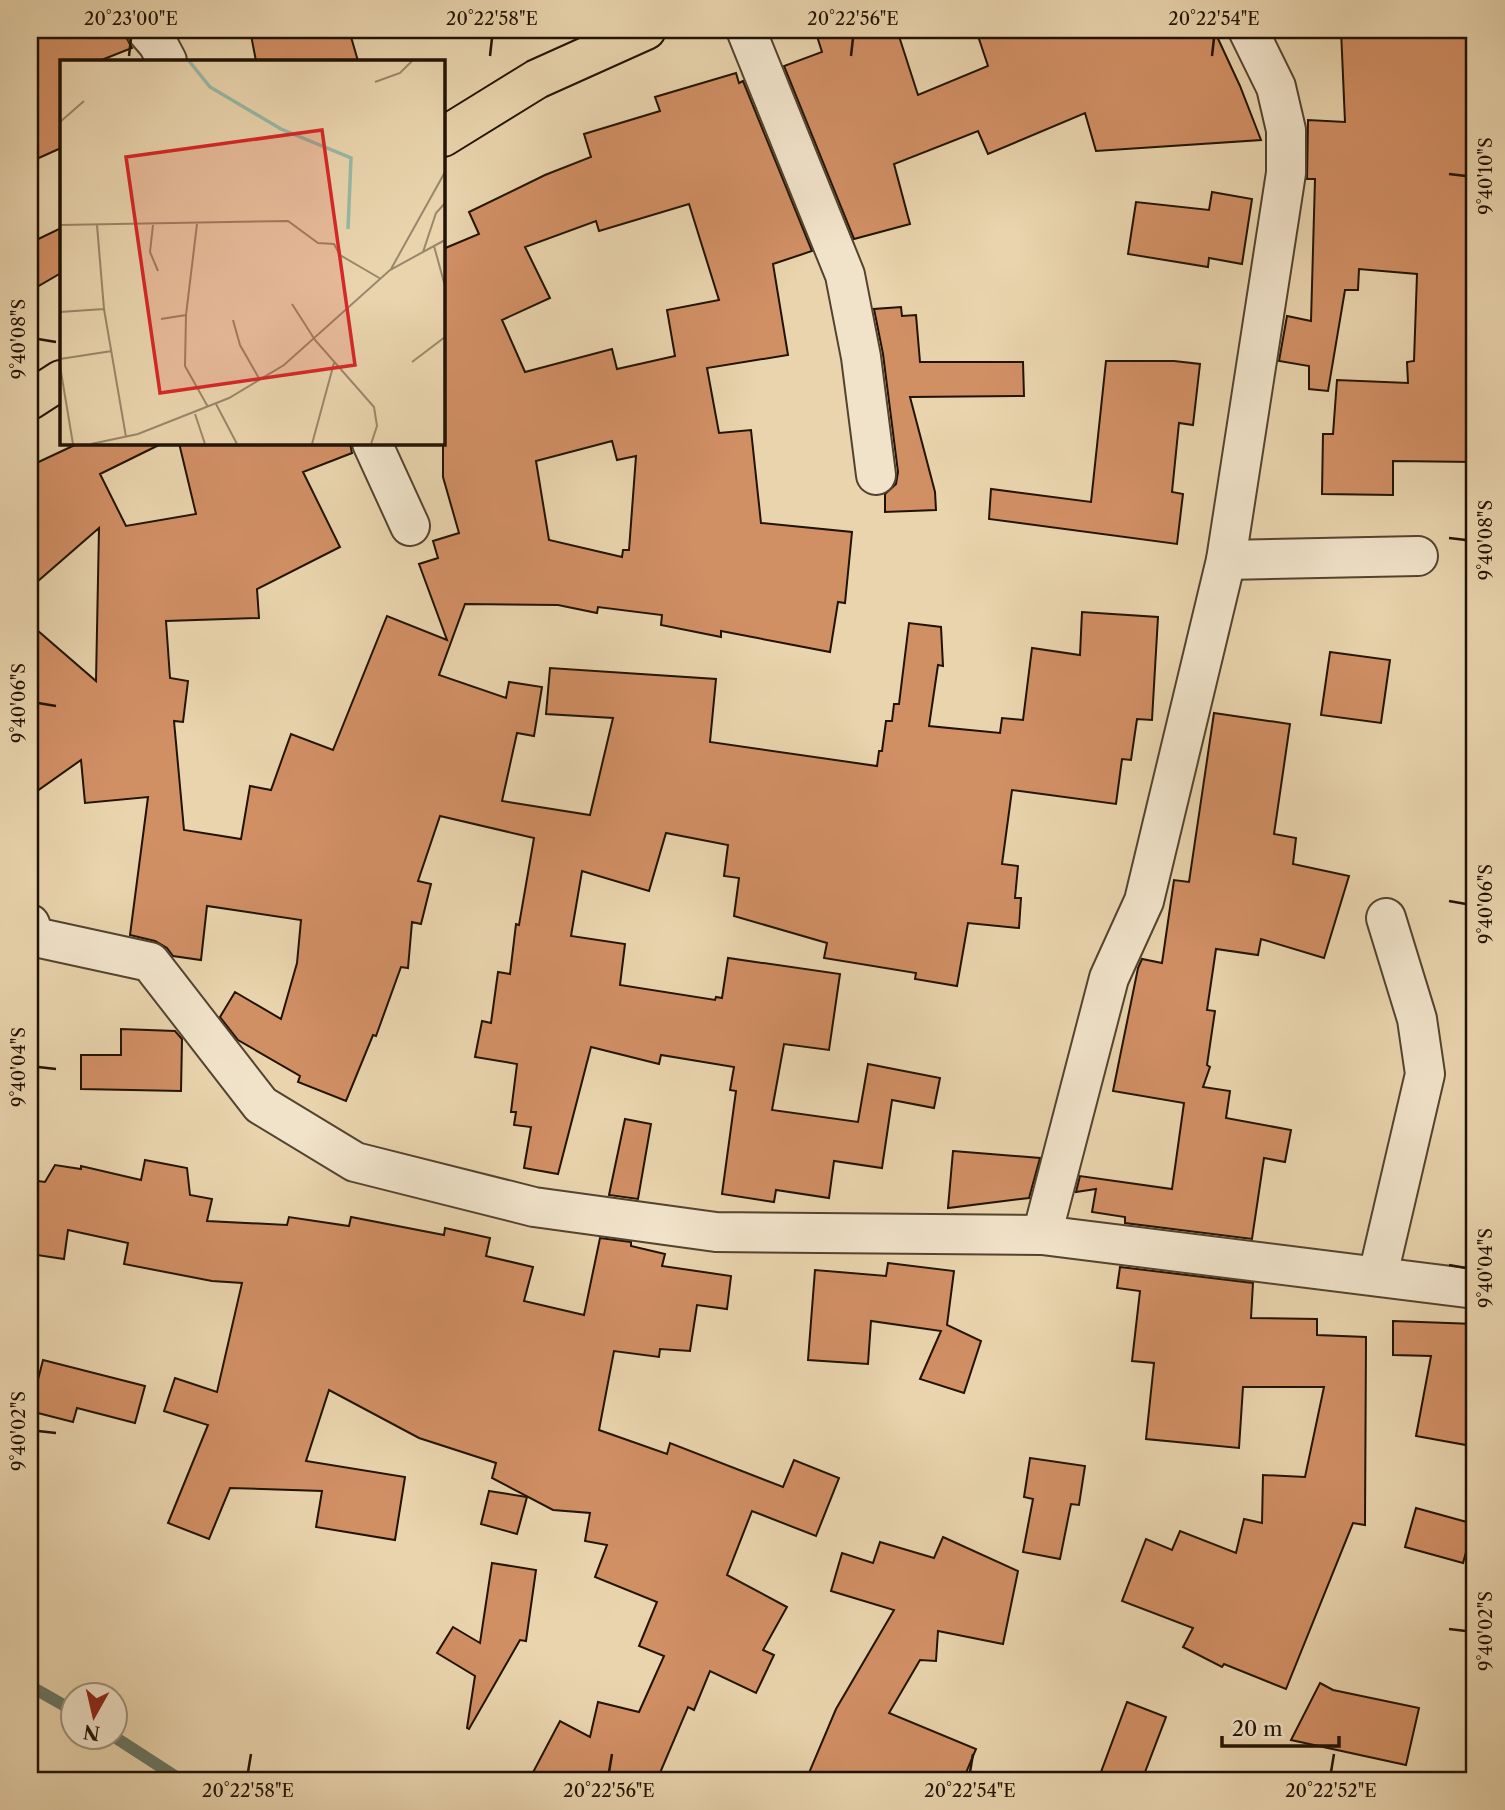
<svg xmlns="http://www.w3.org/2000/svg" width="1505" height="1810" font-family="'Libre Caslon Text',serif">
<style>
.lines{fill:none;stroke-linecap:round;stroke-linejoin:round}
.stream{stroke:#687665;stroke-width:12}
.building{fill:#d18f64;stroke:#211303;stroke-width:2;fill-rule:evenodd}
.minor-casing{stroke:#53432e;stroke-width:42}
.major-casing{stroke:#211303;stroke-width:42}
.minor{stroke:#f1e3ca;stroke-width:38}
.major{stroke:#e9d4ad;stroke-width:38}
.ticks{fill:none;stroke:#211303;stroke-width:2.5}
.inset-river{fill:none;stroke:#98b8a6;stroke-width:3.5}
.inset-road{fill:none;stroke:#998769;stroke-width:2}
.view{fill:#d62828;fill-opacity:0.15;stroke:#d62828;stroke-width:3.5}
.inset-edge{fill:none;stroke:#211303;stroke-width:3.5}
.neatline{fill:none;stroke:#211303;stroke-width:2.5}
.ticks-label{font-size:18px;text-anchor:middle;fill:#211303}
</style>
<rect width="100%" height="100%" fill="#e9d4ad"/>
<filter id="stains"><feTurbulence type="fractalNoise" baseFrequency=".00286" numOctaves="4"/><feColorMatrix values="0 0 0 0 .2 0 0 0 0 .09 0 0 0 0 .02 0 0 0 .5 -.17"/></filter>
<radialGradient id="worn" r=".72"><stop offset=".6" stop-color="#630" stop-opacity="0"/><stop offset="1" stop-color="#630" stop-opacity=".3"/></radialGradient>
<g class="lines">
<!-- stream -->
<g class="stream">
<polyline points="30,1686 74,1711"/>
<polyline points="113,1736 181,1780"/>
</g>
</g>
<!-- building -->
<g class="building">
<polygon points="55,30 125,30 125,35 132,48 99,61 61,61 61,148 30,162 30,40"/>
<polygon points="250,30 349,30 358,61 256,61"/>
<polygon points="815,30 897,30 918,95 988,66 976,30 1214,30 1240,86 1261,140 1096,151 1085,113 988,154 978,131 894,164 910,224 854,239 784,66 822,52"/>
<polygon points="1341,30 1475,30 1475,285 1471,284 1466,358 1475,358 1475,462 1393,461 1393,495 1322,494 1323,434 1333,434 1337,380 1408,383 1407,362 1414,361 1417,274 1359,269 1358,290 1345,290 1328,391 1309,389 1309,366 1279,361 1287,316 1311,321 1315,179 1307,179 1308,120 1345,122"/>
<path d="M736,73L739,83L743,81L812,251L773,264L788,355L707,368L719,433L751,430L761,523L852,532L845,603L838,602L830,652L721,631V637L661,625L662,615L598,607L597,613L558,605L465,604L439,675L506,698L509,682L542,687L534,736L517,733L502,801L590,815L613,718L546,714L550,668L716,679L710,742L877,766L879,751H882L886,721H892L894,704H899L909,623L941,627L943,666L938,665L929,726L1000,733L1002,718L1023,720L1032,648L1080,655L1082,612L1158,617L1152,720L1137,719L1131,760L1122,759L1116,804L1012,790L1002,864L1018,866L1015,898H1021L1019,928L968,923L957,986L915,979L916,973L824,958L827,943L734,916L739,878L724,876L728,845L666,833L649,891L582,871L571,936L625,944L620,985L715,1000L716,997L722,998L728,958L840,974L829,1050L784,1044L772,1110L858,1122L868,1064L940,1078L934,1108L892,1100L882,1168L834,1161L829,1198L776,1190L774,1202L722,1194L736,1091L730,1090L734,1067L661,1055L659,1064L591,1047L558,1174L524,1168L531,1127L514,1125L516,1112H511L517,1064L475,1057L482,1021L491,1023L498,972L510,974L516,924L519,925L534,838L440,816L418,881L431,884L421,924L412,922L408,968L401,967L376,1036L373,1035L346,1101L298,1082L300,1076L238,1040L220,1017L235,992L281,1019L297,963L301,920L207,906L201,960L173,956L167,948L155,941L130,935L148,797L85,803L81,760L30,796V624L96,681L99,528L30,588V466L79,443H163L100,474L126,526L196,514L179,443H350L352,453L303,472L340,547L257,589L259,618L166,621L170,678L188,681L183,722L174,721L184,830L241,839L250,786L271,790L291,734L333,750L387,616L447,640L419,564L438,558L433,541L459,533L443,477V249L479,234L469,212L545,175L591,157L584,134L660,111L655,97ZM689,204L719,300L667,310L675,356L617,369L612,349L525,372L502,320L550,298L525,247L596,221L599,231ZM612,441L617,460L636,456L629,550H623L622,557L549,540L536,461Z"/>
<polygon points="1212,192 1252,199 1242,264 1209,258 1208,267 1128,254 1136,202 1209,210"/>
<polygon points="61,228 61,273 30,291 30,243"/>
<polygon points="901,307 902,316 916,315 920,362 1023,362 1024,396 910,397 935,492 936,510 885,512 885,494 896,484 898,472 883,354 874,309"/>
<polygon points="1106,361 1174,361 1200,364 1193,425 1179,423 1172,492 1183,494 1177,544 989,519 991,489 1091,502"/>
<polygon points="1330,652 1390,660 1381,723 1321,715"/>
<polygon points="1214,713 1290,724 1274,834 1296,838 1293,864 1349,876 1324,958 1261,939 1258,955 1216,949 1207,1010 1215,1011 1207,1065 1210,1067 1203,1087 1230,1091 1226,1118 1291,1130 1285,1162 1264,1158 1252,1239 1125,1223 1125,1217 1092,1212 1096,1189 1076,1192 1080,1176 1172,1189 1184,1103 1113,1091 1138,968 1142,959 1162,963 1174,880 1189,882"/>
<polygon points="121,1029 175,1031 182,1039 181,1091 81,1089 81,1055 121,1055"/>
<polygon points="625,1119 651,1124 638,1199 609,1195"/>
<polygon points="953,1151 1040,1158 1029,1198 948,1208"/>
<polygon points="145,1160 187,1168 190,1195 212,1199 207,1221 287,1225 289,1217 349,1226 351,1217 444,1235 445,1228 490,1238 486,1256 533,1267 524,1301 584,1315 600,1238 631,1242 631,1246 665,1254 662,1266 731,1276 727,1309 697,1305 690,1351 660,1349 659,1357 614,1351 599,1430 667,1454 670,1443 783,1487 794,1460 839,1478 816,1536 752,1511 727,1575 787,1607 763,1650 774,1655 756,1693 710,1671 694,1710 688,1707 657,1780 529,1780 560,1721 590,1737 598,1702 639,1712 664,1656 639,1646 657,1602 595,1577 607,1545 585,1541 590,1513 553,1510 492,1478 496,1463 419,1438 329,1390 306,1461 405,1477 395,1540 316,1527 322,1491 230,1488 209,1539 168,1523 208,1425 164,1411 175,1378 217,1392 242,1283 212,1281 124,1264 128,1243 68,1230 64,1259 30,1254 30,1180 45,1182 55,1165 81,1169 81,1166 141,1180"/>
<polygon points="888,1263 954,1271 947,1325 981,1341 964,1393 920,1379 941,1331 871,1321 868,1364 808,1360 815,1270 886,1276"/>
<polygon points="1120,1267 1253,1283 1251,1318 1317,1319 1317,1335 1366,1337 1365,1525 1353,1523 1286,1689 1224,1664 1222,1667 1183,1647 1193,1628 1122,1601 1146,1539 1172,1550 1180,1531 1236,1553 1244,1519 1262,1523 1263,1475 1305,1477 1324,1387 1243,1387 1239,1448 1146,1439 1154,1363 1132,1361 1140,1291 1117,1288"/>
<polygon points="1393,1321 1475,1324 1475,1399 1466,1445 1416,1436 1431,1356 1393,1355"/>
<polygon points="43,1360 145,1386 135,1423 77,1408 73,1422 30,1411"/>
<polygon points="1030,1458 1085,1466 1079,1505 1071,1504 1060,1559 1023,1552 1033,1499 1024,1497"/>
<polygon points="489,1491 527,1497 517,1534 481,1524"/>
<polygon points="1416,1508 1474,1524 1463,1563 1405,1547"/>
<polygon points="943,1537 1018,1571 1003,1644 938,1631 936,1661 920,1660 889,1713 976,1749 963,1780 806,1780 836,1709 894,1610 831,1591 842,1553 873,1563 880,1542 934,1558"/>
<polygon points="492,1563 536,1570 526,1641 520,1640 469,1729 467,1728 475,1676 437,1653 453,1627 480,1643"/>
<polygon points="1320,1683 1333,1690 1419,1708 1406,1765 1291,1740"/>
<polygon points="1127,1702 1166,1717 1142,1780 1098,1780"/>
</g>
<g class="lines">
<!-- minor casing -->
<g class="minor-casing">
<g id="minor">
<polyline points="146,30 158,44 167,61"/>
<polyline points="746,30 845,275 861,357 876,475"/>
<polyline points="372,443 410,526"/>
<polyline points="1226,560 1418,556"/>
<polyline points="30,924 35,937 150,962 261,1105 355,1162 534,1207 716,1232 1042,1235 1475,1289"/>
<polyline points="1042,1235 1109,978 1144,901 1226,560 1286,173 1286,130 1276,87 1248,30"/>
<polyline points="1378,1275 1425,1074 1417,1019 1386,918"/>
</g>
</g>
<!-- major casing -->
<g class="major-casing">
<g id="major">
<polyline points="443,137 537,79 646,30"/>
<polyline points="30,400 61,380"/>
</g>
</g>
<!-- minor -->
<use href="#minor" class="minor"/>
<!-- major -->
<use href="#major" class="major"/>
</g>
<!-- ticks -->
<path class="ticks" d="M129,56L131,38M490,56L492,38M851,56L853,38M1212,56L1214,38M1449,174L1466,176M38,339L56,342M1449,538L1466,540M38,703L56,706M1449,901L1466,904M38,1067L56,1069M1449,1265L1466,1268M38,1431L56,1433M1449,1629L1466,1631M248,1772L251,1754M609,1772L612,1754M970,1772L973,1754M1331,1772L1334,1754"/>
<!-- overview -->
<g transform="translate(60 60)">
<rect width="385" height="385" fill="#e9d4ad"/>
<path class="inset-river" d="M129,1L150,27L221,69L291,98L288,169"/>
<path class="inset-road" d="M315,22L340,13L352,1M0,62L24,41M137,164L126,255L125,306L148,347M0,165L228,161L258,183L274,184L280,195L321,219M37,165L44,249L66,377M93,165L90,192L98,211M374,186L385,226M363,192L376,153L385,143M331,209L385,112M232,244L255,280L314,347L317,366L311,384M0,252L44,249M101,259L126,255M173,260L180,285L200,320M0,299L52,291M352,302L385,277M0,306L13,384M156,344L177,384M135,354L145,384M31,384L78,374L169,338L224,305L330,210L385,180M252,384L274,303"/>
<path class="view" d="M262,70L295,305L100,333L66,97Z"/>
<rect width="385" height="385" class="inset-edge"/>
</g>
<!-- margin -->
<rect width="1505" height="1810" fill="none" stroke="#e9d4ad" stroke-width="77"/>
<!-- north arrow -->
<g transform="translate(94 1716) rotate(188)"><circle r="33" fill="#f1e3ca" stroke="#9e907a" stroke-width="2"/>
<path d="M0-5L12 26L0 18L-12 26Z" fill="#8f2418"/>
<text y="-10" font-size="19" font-weight="bold" text-anchor="middle" fill="#211303">N</text>
</g>
<!-- scale -->
<path d="M1222 1736v10h117v-10" fill="none" stroke="#211303" stroke-width="3.5"/>
<text x="1232" y="1736" font-size="21" fill="#211303" stroke="#f1e3ca" stroke-width="5" paint-order="stroke">20 m</text>
<rect x="38" y="38" width="1428" height="1734" class="neatline"/>
<g class="ticks-label">
<text x="131" y="25">20°23'00"E</text>
<text x="492" y="25">20°22'58"E</text>
<text x="853" y="25">20°22'56"E</text>
<text x="1214" y="25">20°22'54"E</text>
<text transform="translate(1486 176) rotate(-90)" y="6">9°40'10"S</text>
<text transform="translate(19 339) rotate(-90)" y="6">9°40'08"S</text>
<text transform="translate(1486 540) rotate(-90)" y="6">9°40'08"S</text>
<text transform="translate(19 703) rotate(-90)" y="6">9°40'06"S</text>
<text transform="translate(1486 904) rotate(-90)" y="6">9°40'06"S</text>
<text transform="translate(19 1067) rotate(-90)" y="6">9°40'04"S</text>
<text transform="translate(1486 1268) rotate(-90)" y="6">9°40'04"S</text>
<text transform="translate(19 1431) rotate(-90)" y="6">9°40'02"S</text>
<text transform="translate(1486 1631) rotate(-90)" y="6">9°40'02"S</text>
<text x="248" y="1797">20°22'58"E</text>
<text x="609" y="1797">20°22'56"E</text>
<text x="970" y="1797">20°22'54"E</text>
<text x="1331" y="1797">20°22'52"E</text>
</g>
<rect width="100%" height="100%" filter="url(#stains)"/>
<rect width="100%" height="100%" fill="url(#worn)"/>
</svg>
